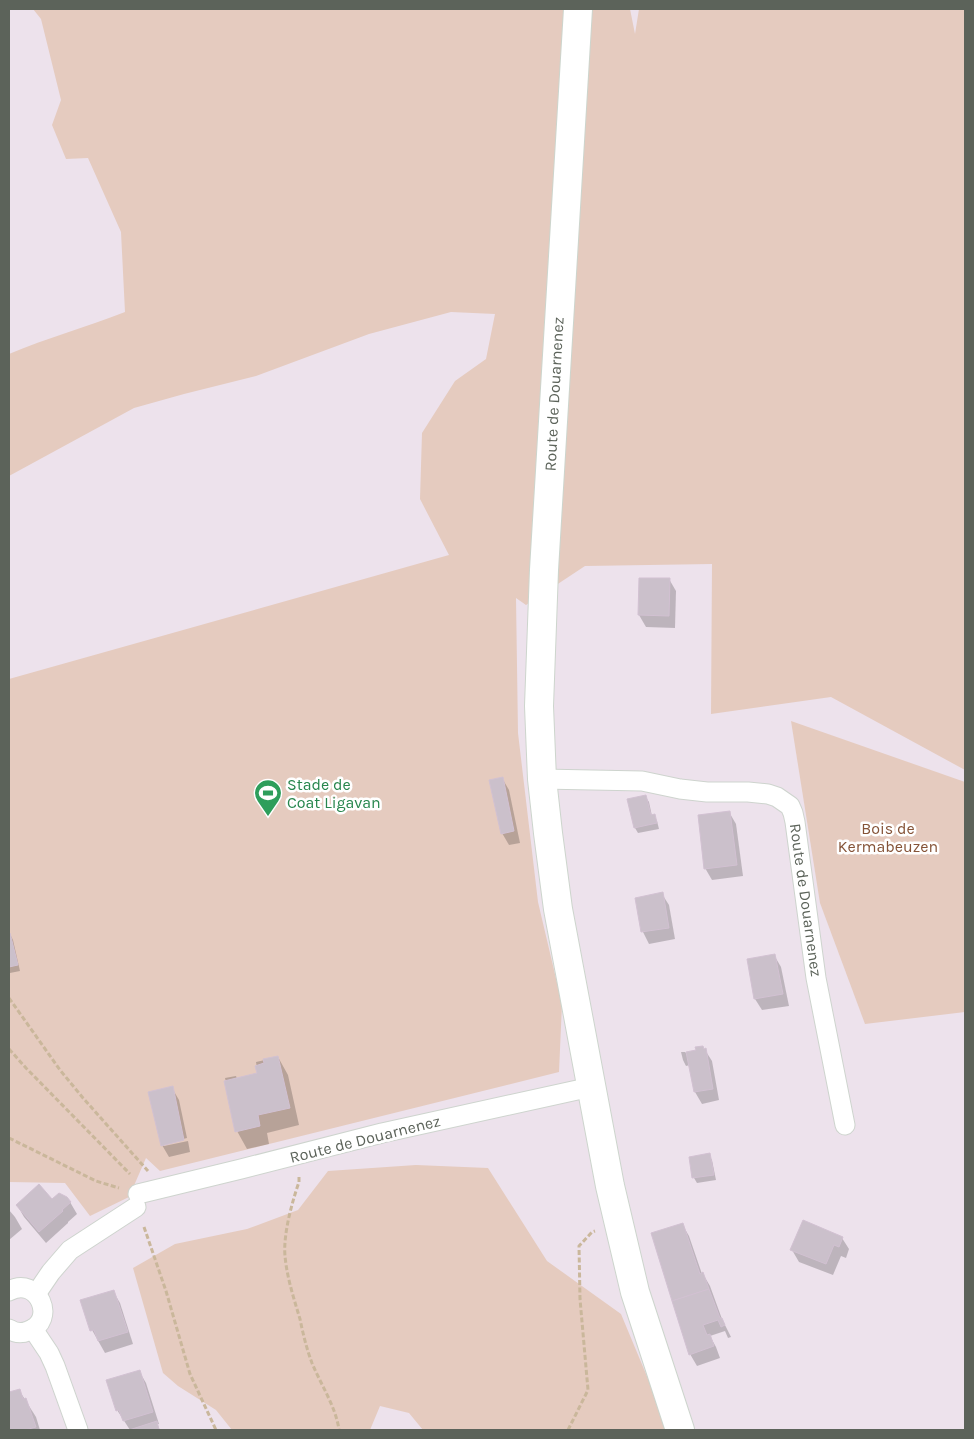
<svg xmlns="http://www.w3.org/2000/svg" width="974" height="1439" font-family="Karla,sans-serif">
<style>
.green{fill:#e5cbbf}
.shadow{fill:#0003}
.building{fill:#cbc0cb;stroke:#d2c1d2}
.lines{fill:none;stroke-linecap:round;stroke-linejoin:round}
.street-casing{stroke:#ced4ce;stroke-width:21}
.secondary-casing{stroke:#cdd5cd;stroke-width:30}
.path{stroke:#cab79b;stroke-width:3;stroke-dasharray:5 2.5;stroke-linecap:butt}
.street{stroke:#fff;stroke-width:19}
.secondary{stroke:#fff;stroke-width:28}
.labels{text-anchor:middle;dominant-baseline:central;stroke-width:5;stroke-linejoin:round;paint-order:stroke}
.street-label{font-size:16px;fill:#5c635a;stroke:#fff}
.leisure-label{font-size:16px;fill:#27864d;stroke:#fff;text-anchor:start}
.park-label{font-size:16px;fill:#855337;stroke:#fff}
</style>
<rect width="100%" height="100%" fill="#ede2ec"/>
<!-- green -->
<g class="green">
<path d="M33,9H630L635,34L639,9H965V770L831,697L711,714L712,564L585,566L526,605L516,598L518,733L538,902L562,1004L559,1072L160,1171L146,1158L129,1197L90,1216L65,1183L9,1182V679L449,555L420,499L422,433L455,381L486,359L495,314L451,312L369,334L256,376L184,394L134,408L9,476V354C47,338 86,327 125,312L121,232L88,158L66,159L52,125L61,100L41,19Z"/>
<polygon points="791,721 965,782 965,1012 865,1024 820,903"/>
<polygon points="416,1165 488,1168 547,1261 621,1314 656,1398 665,1430 423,1430 409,1413 380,1406 370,1430 232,1430 216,1410 178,1386 163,1373 133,1268 175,1244 247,1229 298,1210 328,1171"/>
</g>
<!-- shadow -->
<g class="shadow">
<polygon points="640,579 669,579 676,591 675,628 646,627 639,615"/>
<polygon points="502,778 509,790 520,843 509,845 502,833"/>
<polygon points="645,796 649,802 652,816 654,816 657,821 659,829 638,833 635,828 629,800"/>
<polygon points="729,812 736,824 743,876 712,880 705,868"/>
<polygon points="662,894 669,905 675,939 649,944 643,932 637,899"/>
<polygon points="10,934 13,940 20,971 10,973 9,970"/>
<polygon points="774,955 781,967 789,1006 762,1010 755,999"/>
<polygon points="705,1050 712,1061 719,1100 702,1104 695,1092 690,1065 686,1066 683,1060 681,1052 685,1052 686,1053"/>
<polygon points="278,1057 288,1075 299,1125 267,1133 269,1144 247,1149 237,1131 225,1078 236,1076 237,1079 258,1074 256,1062"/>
<polygon points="172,1088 179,1100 187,1138 164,1144 164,1146 188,1141 190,1152 169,1157 162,1145"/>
<polygon points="709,1155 712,1160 716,1180 697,1183 694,1178 690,1158"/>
<polygon points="70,1202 77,1214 68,1222 68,1223 46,1243 24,1217 17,1205"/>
<polygon points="9,1210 15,1217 22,1229 9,1240"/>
<polygon points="682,1224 689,1236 702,1274 703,1274 710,1286 722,1319 731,1337 728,1338 725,1331 710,1336 716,1347 720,1358 697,1366 690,1354"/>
<polygon points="842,1238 849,1249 846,1258 841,1256 833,1275 799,1262 792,1250"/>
<polygon points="113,1291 120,1303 133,1344 105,1353 92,1330"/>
<polygon points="139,1371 146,1383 159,1424 157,1424 160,1430 130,1430 117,1410"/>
<polygon points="19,1390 36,1417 40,1430 9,1430 9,1393"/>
</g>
<!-- building -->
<g class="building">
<polygon points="639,578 670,578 669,616 638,615"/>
<polygon points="503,777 514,831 501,834 489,780"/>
<polygon points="646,795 651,815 655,814 657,823 634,828 627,799"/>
<polygon points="730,811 737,865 704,869 698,815"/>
<polygon points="663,892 669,928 641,932 635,898"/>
<polygon points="9,933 10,933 18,965 9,967"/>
<polygon points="775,954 783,994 754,999 747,959"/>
<polygon points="703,1046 704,1049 706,1048 713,1089 694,1092 686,1052 696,1050 695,1047"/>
<polygon points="278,1056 290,1108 258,1115 260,1126 235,1132 224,1081 257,1073 255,1066 264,1063 263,1059"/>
<polygon points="173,1086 184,1140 161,1146 148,1092"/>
<polygon points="710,1153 714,1175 692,1178 689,1157"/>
<polygon points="39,1184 52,1199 59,1193 67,1197 71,1202 62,1210 63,1211 39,1232 16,1205"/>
<polygon points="803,1220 843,1237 839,1247 834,1245 826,1264 790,1250"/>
<polygon points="683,1223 700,1274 703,1272 709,1289 672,1301 651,1233"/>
<polygon points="709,1289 720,1318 722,1318 725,1325 721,1327 718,1320 703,1325 707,1335 710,1334 714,1346 689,1355 672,1301"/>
<polygon points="114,1290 128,1332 98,1341 94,1330 90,1331 80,1300"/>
<polygon points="140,1370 153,1412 123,1421 119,1410 116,1411 106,1380"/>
<polygon points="20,1389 23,1399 26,1398 36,1427 25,1430 9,1430 9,1392"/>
<polygon points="157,1421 159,1430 129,1430"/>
</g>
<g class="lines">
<!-- street casing -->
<g class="street-casing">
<g id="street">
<polyline points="542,779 642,781 680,789 707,792 748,792 768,794 777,797 790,806 793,813 795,822 816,978 845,1125"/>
<polyline points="138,1194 241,1169 382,1133 591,1087"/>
<path d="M9,1291C38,1275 58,1321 28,1331C21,1334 15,1333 9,1329"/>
<polyline points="36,1294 51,1272 70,1250 136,1207"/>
<polyline points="33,1329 49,1353 55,1366 78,1430"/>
</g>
</g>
<!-- secondary casing -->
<g class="secondary-casing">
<polyline id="secondary" points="578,9 544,570 539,706 542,779 548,833 558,909 610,1186 635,1292 680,1430"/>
</g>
<!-- path -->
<g class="path">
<polyline points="9,998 60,1070 83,1098 148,1171"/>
<polyline points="9,1049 26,1068 130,1174"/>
<polyline points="9,1138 96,1181 119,1188"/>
<path d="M299,1177V1182C292,1202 283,1235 285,1256C287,1278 294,1299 300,1319C303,1334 307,1350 312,1363C321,1385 336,1407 339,1430"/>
<polyline points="144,1227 166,1291 190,1374 216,1430"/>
<polyline points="568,1430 588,1390 580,1299 579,1246 592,1232 595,1231"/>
</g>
<!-- street -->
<use href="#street" class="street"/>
<!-- secondary -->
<use href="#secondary" class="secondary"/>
</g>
<!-- icons -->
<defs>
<g id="stadium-pin" transform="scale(1.4375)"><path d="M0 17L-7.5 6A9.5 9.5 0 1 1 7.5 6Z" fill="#2e9e5b" stroke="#fff"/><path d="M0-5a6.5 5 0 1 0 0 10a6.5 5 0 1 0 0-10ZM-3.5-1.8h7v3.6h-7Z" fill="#fff"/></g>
</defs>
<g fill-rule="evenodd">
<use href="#stadium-pin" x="268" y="793"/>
</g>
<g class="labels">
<!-- street labels -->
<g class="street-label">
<text transform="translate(554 394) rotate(-87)">Route de Douarnenez</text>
<text transform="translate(806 900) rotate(82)">Route de Douarnenez</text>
<text transform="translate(365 1139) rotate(-14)">Route de Douarnenez</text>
</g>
<!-- leisure labels -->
<g class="leisure-label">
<text x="287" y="784">Stade de<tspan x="287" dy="18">Coat Ligavan</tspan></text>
</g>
<!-- park labels -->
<g class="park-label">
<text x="888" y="828">Bois de<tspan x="888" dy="18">Kermabeuzen</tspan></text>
</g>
</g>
<!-- border -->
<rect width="974" height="1439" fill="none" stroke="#5c635a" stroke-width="20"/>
</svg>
